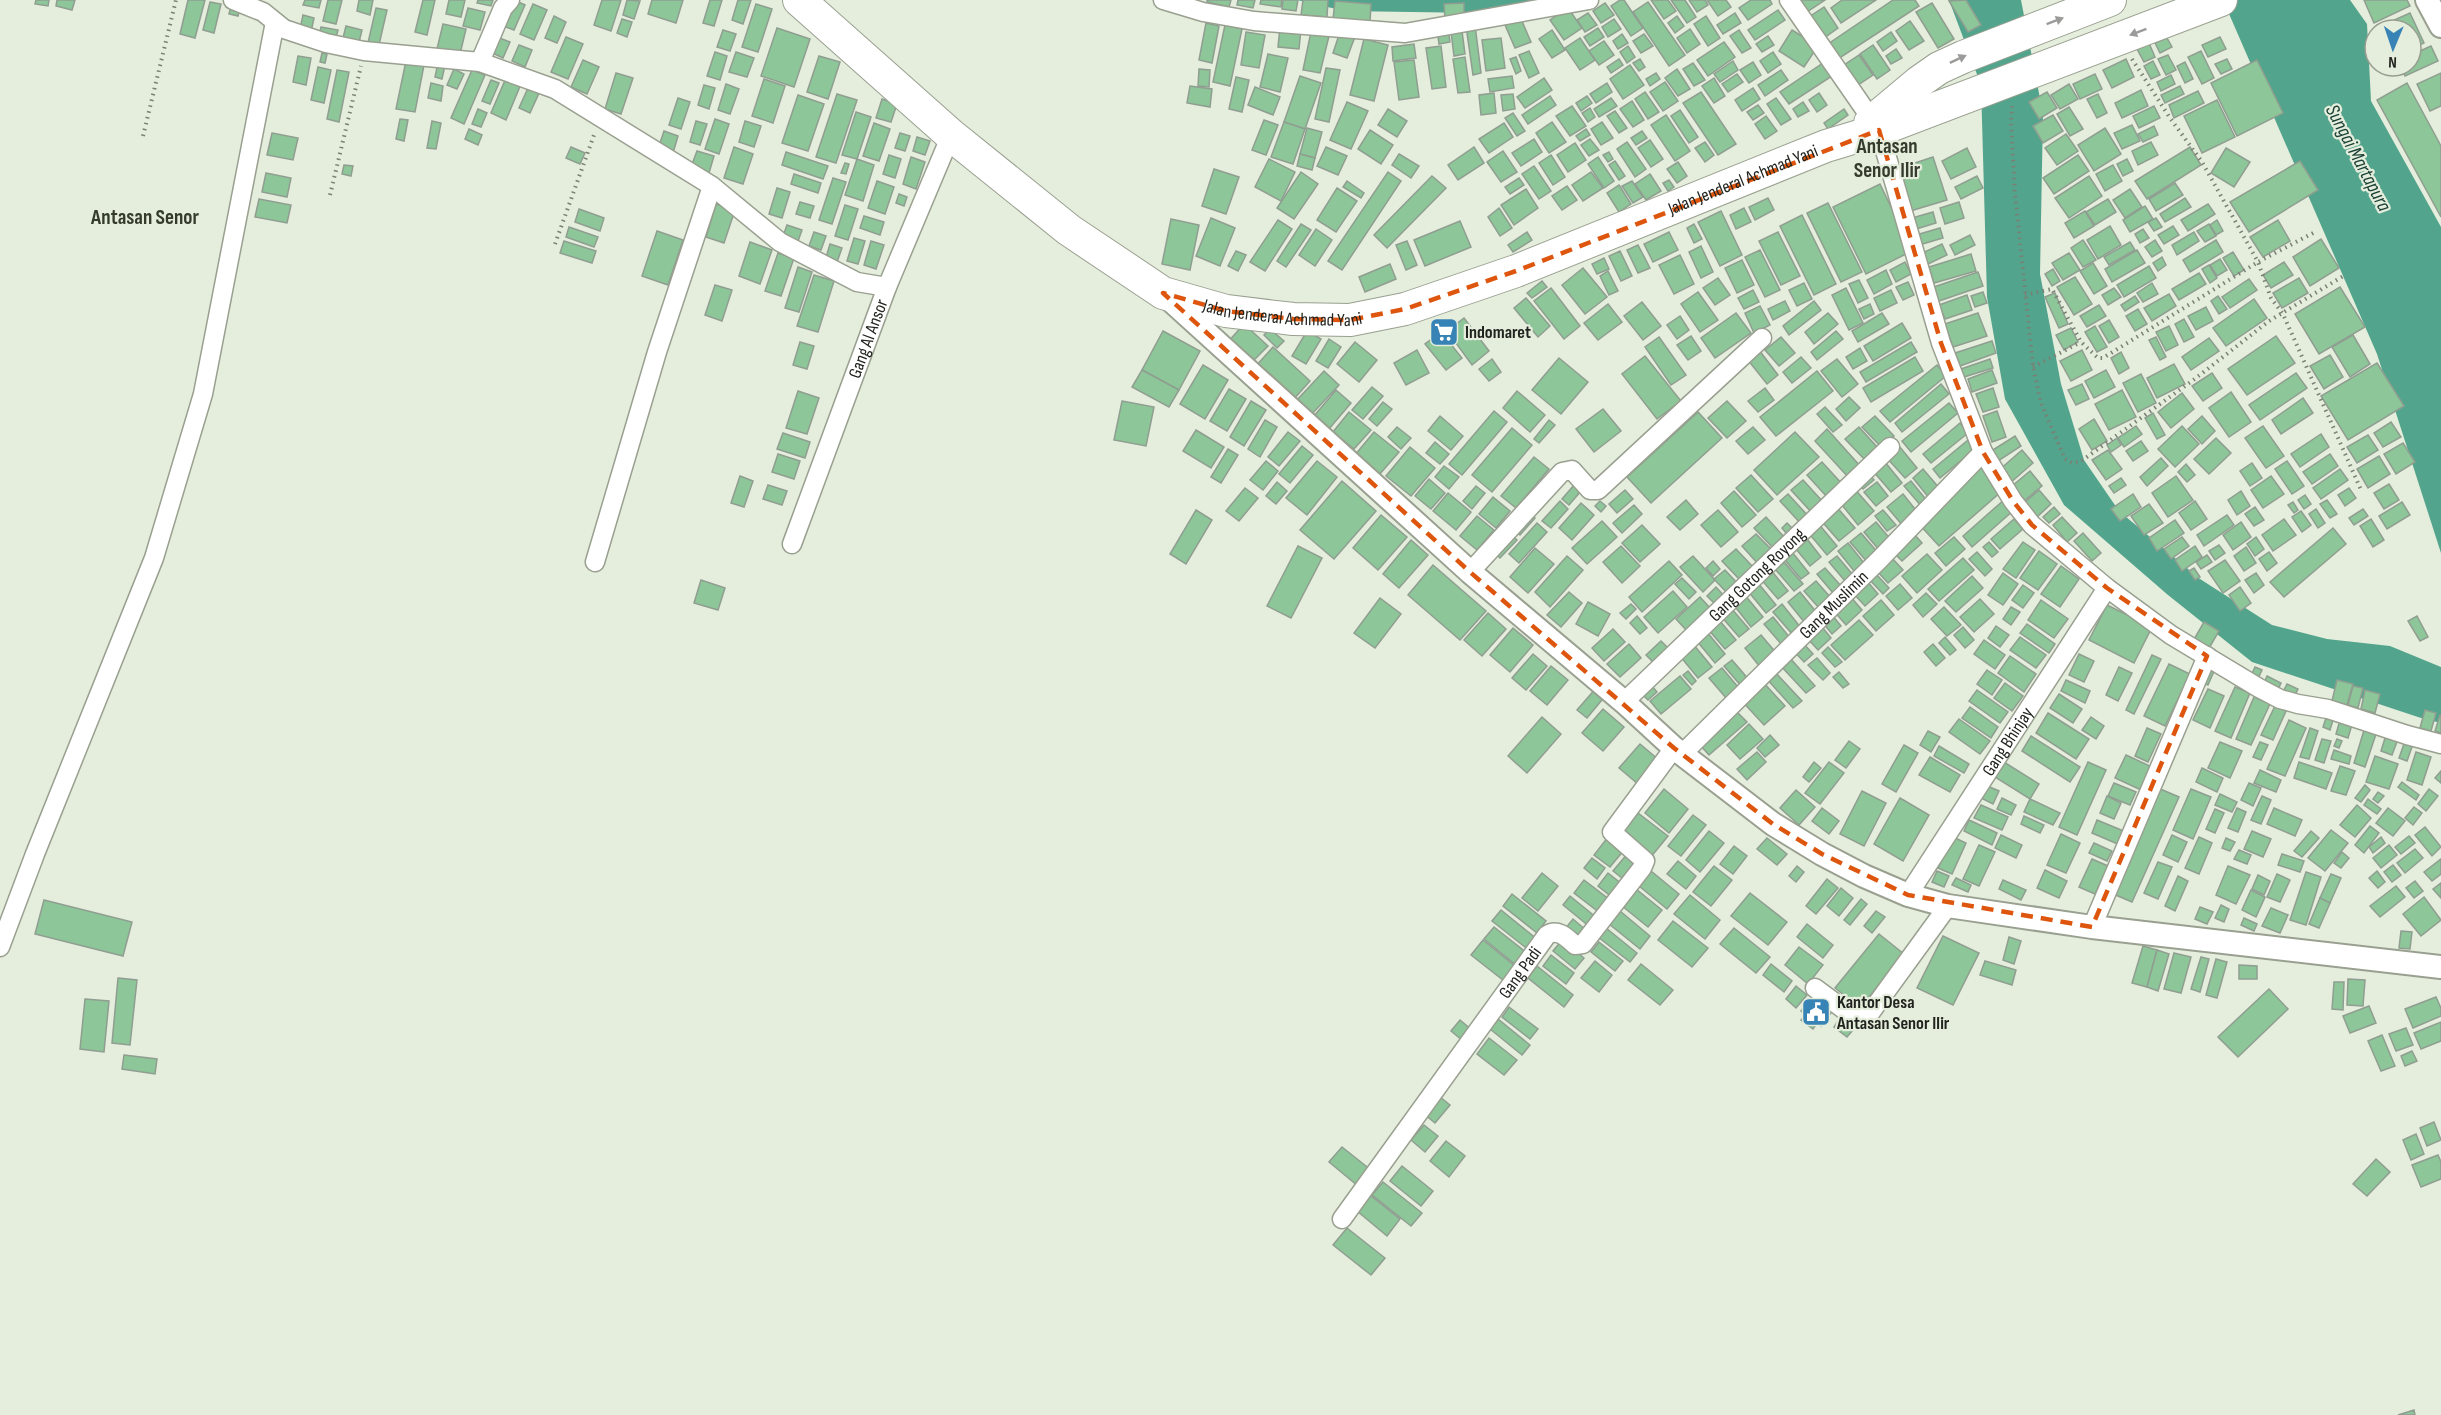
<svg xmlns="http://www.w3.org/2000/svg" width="2441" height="1415" font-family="'Sofia Sans Condensed',sans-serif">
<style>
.water{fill:#53a48d}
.building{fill:#8dc698;stroke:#8f9e91;stroke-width:1.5}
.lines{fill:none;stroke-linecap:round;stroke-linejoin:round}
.minor-casing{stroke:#99a090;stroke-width:21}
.tertiary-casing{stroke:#99a090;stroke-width:26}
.trunk-casing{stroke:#99a090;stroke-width:34}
.path{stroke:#7b8075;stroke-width:4;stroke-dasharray:1.5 4.5;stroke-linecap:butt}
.minor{stroke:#fff;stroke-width:18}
.tertiary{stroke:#fff;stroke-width:22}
.trunk{stroke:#fff;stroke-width:32}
.oneway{fill:#9b9c9a}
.marked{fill:none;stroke:#de560d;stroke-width:4.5;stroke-dasharray:12 8;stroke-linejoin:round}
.labels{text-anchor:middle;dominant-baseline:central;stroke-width:4.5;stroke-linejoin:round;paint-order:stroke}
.street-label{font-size:18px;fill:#21241e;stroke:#e5eddc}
.poi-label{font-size:18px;font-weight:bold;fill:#21241e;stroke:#e5eddc;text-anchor:start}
.water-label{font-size:20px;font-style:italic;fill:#1b4137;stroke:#e5eddc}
.quarter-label{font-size:21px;font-weight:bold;fill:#343a2c;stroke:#e5eddc}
</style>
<rect width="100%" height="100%" fill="#e5eddc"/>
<!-- water -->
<g class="water">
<polygon points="1297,0 1536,0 1478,13 1345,11"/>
<polygon points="1949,0 2021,0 2043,114 2040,274 2061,384 2084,460 2119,511 2200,579 2272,625 2327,639 2390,646 2441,667 2441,723 2421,718 2252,662 2168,595 2064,505 2005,399 1987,297 1981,85"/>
<polygon points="2223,0 2350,0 2367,24 2371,101 2441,227 2441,553 2377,354"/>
</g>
<!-- building -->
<g class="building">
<polygon points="36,0 49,0 48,6 35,4"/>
<polygon points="57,0 75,0 72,10 56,6"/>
<polygon points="188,0 205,0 195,38 180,34"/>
<polygon points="305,0 321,0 319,8 303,5"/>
<polygon points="328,0 342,0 336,24 323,21"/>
<polygon points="359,0 373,0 370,15 357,11"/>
<polygon points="423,0 435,0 427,35 415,32"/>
<polygon points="449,0 465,0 461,17 446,14"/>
<polygon points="478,0 493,0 491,6 477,3"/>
<polygon points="514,0 525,5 514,30 503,26"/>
<polygon points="602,0 621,0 611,31 594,25"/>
<polygon points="627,0 640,1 634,19 623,15"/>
<polygon points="652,0 683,0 676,23 648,14"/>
<polygon points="710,0 722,0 714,26 703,23"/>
<polygon points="738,0 751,0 743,24 732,20"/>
<polygon points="1207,0 1231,0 1229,7 1207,2"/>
<polygon points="1238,0 1255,0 1253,8 1237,5"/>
<polygon points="1261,0 1282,0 1281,7 1260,4"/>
<polygon points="1283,0 1298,0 1296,11 1282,9"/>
<polygon points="1303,0 1328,0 1327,17 1301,15"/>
<polygon points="1620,0 1624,0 1643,28 1631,36 1611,6"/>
<polygon points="1651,0 1668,0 1676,11 1664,19"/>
<polygon points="1671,0 1685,0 1696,17 1687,23"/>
<polygon points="1689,0 1705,0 1708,5 1697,12"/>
<polygon points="1707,0 1726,0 1731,7 1718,16"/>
<polygon points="1751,0 1770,0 1772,4 1748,20 1739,8"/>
<polygon points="1800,0 1825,0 1807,12"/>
<polygon points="1842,0 1876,0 1841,23 1831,8"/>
<polygon points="1893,0 1915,0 1919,6 1838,59 1828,44"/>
<polygon points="1966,0 1981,25 1968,32 1949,1"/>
<polygon points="2364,0 2407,0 2410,6 2374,23"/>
<polygon points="1335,1 1371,4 1370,22 1333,19"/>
<polygon points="210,2 221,4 214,33 203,30"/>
<polygon points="232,2 241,4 238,16 229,14"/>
<polygon points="1648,2 1685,55 1669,66 1633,12"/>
<polygon points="1464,3 1464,19 1445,20 1444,4"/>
<polygon points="1605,3 1614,15 1601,23 1593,11"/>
<polygon points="1932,3 1954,39 1938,48 1916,12"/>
<polygon points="533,4 547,10 534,40 520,34"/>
<polygon points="756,4 772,9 758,52 742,47"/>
<polygon points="1824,7 1838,28 1824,38 1809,17"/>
<polygon points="376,8 387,10 379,45 368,43"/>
<polygon points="468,8 485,12 480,30 463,26"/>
<polygon points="1568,8 1582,28 1564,40 1550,20"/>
<polygon points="1778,10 1785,20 1755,40 1748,30"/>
<polygon points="1588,13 1597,25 1585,32 1577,20"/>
<polygon points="1735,13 1741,23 1723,34 1717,25"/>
<polygon points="2410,13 2424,43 2411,49 2411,30 2375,31 2374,29"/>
<polygon points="303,15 314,18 311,32 300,29"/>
<polygon points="554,16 566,22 557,43 545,38"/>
<polygon points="1677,16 1684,26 1675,33 1668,23"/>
<polygon points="1706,16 1720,38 1708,46 1694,24"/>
<polygon points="622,19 632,22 627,37 617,33"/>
<polygon points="1521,19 1531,42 1515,48 1505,25"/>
<polygon points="1614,19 1621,29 1608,37 1602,27"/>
<polygon points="1910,21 1924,41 1909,50 1896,31"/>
<polygon points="1206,23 1219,26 1212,63 1199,60"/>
<polygon points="443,24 466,29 460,54 437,49"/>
<polygon points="1225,25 1242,29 1230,86 1213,82"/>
<polygon points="1475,25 1481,73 1473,75 1466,26"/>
<polygon points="346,26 362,30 358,46 342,42"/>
<polygon points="321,27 338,30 335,41 319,37"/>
<polygon points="1280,27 1301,29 1299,49 1278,47"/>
<polygon points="777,28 810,39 794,87 761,76"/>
<polygon points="1448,28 1450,42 1439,44 1437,29"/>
<polygon points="1598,28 1604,37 1590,46 1584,37"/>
<polygon points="1341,29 1356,34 1347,58 1333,53"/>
<polygon points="1690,29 1700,44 1687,53 1677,38"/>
<polygon points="723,30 736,34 730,51 717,47"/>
<polygon points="1552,30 1565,50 1552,58 1539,39"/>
<polygon points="1739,30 1751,48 1742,53 1730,36"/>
<polygon points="1792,30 1818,46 1804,67 1779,51"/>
<polygon points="1462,31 1465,54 1454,56 1451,32"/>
<polygon points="1246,32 1265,35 1259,68 1241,65"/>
<polygon points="1311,32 1329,36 1320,73 1303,70"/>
<polygon points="1891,32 1897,41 1883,51 1877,42"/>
<polygon points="1622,34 1628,43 1618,49 1613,41"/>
<polygon points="1644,34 1653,46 1641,53 1633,41"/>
<polygon points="1768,36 1774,45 1762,52 1756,44"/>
<polygon points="497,37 510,42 503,58 490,52"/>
<polygon points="566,37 583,44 568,79 551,72"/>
<polygon points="2220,37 2226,49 2208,57 2202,45"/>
<polygon points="1501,38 1505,68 1486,71 1482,40"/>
<polygon points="1580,38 1595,60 1580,70 1565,48"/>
<polygon points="2167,38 2172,47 2160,53 2155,43"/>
<polygon points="1364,39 1388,45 1374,101 1350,95"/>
<polygon points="1604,41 1614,55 1599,65 1589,51"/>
<polygon points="1724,42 1735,57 1708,76 1697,60"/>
<polygon points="2149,43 2155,57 2144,62 2137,49"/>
<polygon points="1414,44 1416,58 1393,61 1392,47"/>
<polygon points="519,45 532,50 525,67 512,61"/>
<polygon points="1873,45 1890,70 1877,79 1860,54"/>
<polygon points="1441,46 1446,87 1432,89 1426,48"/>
<polygon points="1628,46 1635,57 1627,63 1620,52"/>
<polygon points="2431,46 2438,61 2405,76 2401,66 2411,66 2411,55"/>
<polygon points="1896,49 1902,58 1891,64 1886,56"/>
<polygon points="1529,51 1539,73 1529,78 1519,55"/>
<polygon points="2201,51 2214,78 2202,84 2188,57"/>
<polygon points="715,52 727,56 720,80 707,76"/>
<polygon points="736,52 754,58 747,77 729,72"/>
<polygon points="1773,52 1781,64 1768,73 1760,61"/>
<polygon points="322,53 327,54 325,63 320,62"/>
<polygon points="1268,54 1288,58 1280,92 1260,87"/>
<polygon points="1859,55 1873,75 1852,89 1838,69"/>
<polygon points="2168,55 2176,70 2166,75 2158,59"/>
<polygon points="298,56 311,58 306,85 293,82"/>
<polygon points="819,56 840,62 828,99 807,92"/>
<polygon points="1465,57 1470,92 1458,93 1453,59"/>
<polygon points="1516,57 1521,71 1516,74 1510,59"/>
<polygon points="1619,59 1623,65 1611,73 1607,67"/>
<polygon points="1640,59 1645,67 1639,71 1633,63"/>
<polygon points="2126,59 2134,77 2112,88 2103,70"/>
<polygon points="2227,59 2232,69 2221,74 2215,64"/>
<polygon points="583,60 599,67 587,94 571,87"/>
<polygon points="1414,60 1419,97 1399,100 1394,62"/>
<polygon points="2257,60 2283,113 2237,136 2211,83"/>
<polygon points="406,61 424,65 415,112 396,109"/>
<polygon points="1733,61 1738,70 1720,82 1714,74"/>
<polygon points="2153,61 2160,75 2151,79 2144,66"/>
<polygon points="1753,62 1761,75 1749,83 1740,70"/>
<polygon points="2185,62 2193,79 2185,83 2177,66"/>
<polygon points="438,63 445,65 442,79 435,77"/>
<polygon points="1693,63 1705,80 1694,86 1683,69"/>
<polygon points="1823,63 1832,76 1789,104 1780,92"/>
<polygon points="1630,65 1644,85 1623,99 1610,79"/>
<polygon points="318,67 331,70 324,103 311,100"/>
<polygon points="1326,68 1340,70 1329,122 1315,119"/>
<polygon points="454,69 464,74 457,89 447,85"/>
<polygon points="1199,69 1210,70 1209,87 1198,86"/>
<polygon points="1677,69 1690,89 1678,96 1665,78"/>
<polygon points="337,70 349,72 339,122 327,119"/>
<polygon points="472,70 485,75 464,124 451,118"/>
<polygon points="1781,70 1788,80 1765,96 1758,85"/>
<polygon points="616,73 633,78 621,114 605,109"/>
<polygon points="1656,73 1660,79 1650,86 1646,79"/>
<polygon points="2441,73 2441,106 2430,111 2417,84"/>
<polygon points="1737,74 1743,82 1728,92 1722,84"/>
<polygon points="2095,74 2102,89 2080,99 2073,84"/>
<polygon points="2171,75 2175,84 2161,91 2157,82"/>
<polygon points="1300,76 1321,83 1305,129 1284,122"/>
<polygon points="1512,76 1514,88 1490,92 1488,79"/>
<polygon points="1236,77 1249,80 1242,112 1229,109"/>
<polygon points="506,78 521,84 506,120 491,113"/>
<polygon points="1544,78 1552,90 1525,108 1517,97"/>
<polygon points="1714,78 1725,96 1714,103 1702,86"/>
<polygon points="764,79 785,86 773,123 752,116"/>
<polygon points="491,80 499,83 490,104 482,101"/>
<polygon points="1665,82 1678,101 1663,111 1650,92"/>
<polygon points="431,83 443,86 441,101 428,98"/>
<polygon points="1607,83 1612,92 1596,103 1590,94"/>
<polygon points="2407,83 2441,146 2441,217 2377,100"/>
<polygon points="726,84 739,89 730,114 718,110"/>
<polygon points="2069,84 2078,99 2060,109 2051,95"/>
<polygon points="704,85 715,88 709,109 698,105"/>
<polygon points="1190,86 1212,89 1210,107 1187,103"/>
<polygon points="2180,86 2184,94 2165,103 2161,95"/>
<polygon points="1255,87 1280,97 1273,115 1248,105"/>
<polygon points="528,88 539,93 530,113 519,108"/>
<polygon points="1753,88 1760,99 1742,111 1735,100"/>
<polygon points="2141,90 2148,106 2122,118 2115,103"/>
<polygon points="2198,91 2204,103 2174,118 2169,105"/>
<polygon points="1645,92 1659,112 1648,119 1635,99"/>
<polygon points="1701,92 1736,144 1718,155 1683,103"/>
<polygon points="2047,92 2057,108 2039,119 2029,102"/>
<polygon points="1494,93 1496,113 1481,115 1479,95"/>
<polygon points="1819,93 1827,105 1817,112 1809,100"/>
<polygon points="837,94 857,100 836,163 816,157"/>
<polygon points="1513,94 1515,109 1503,111 1501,95"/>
<polygon points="2098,94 2107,113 2097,118 2087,99"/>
<polygon points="798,95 824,104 808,151 782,143"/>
<polygon points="1550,96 1556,105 1528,124 1522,115"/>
<polygon points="1587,96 1592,103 1581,111 1576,103"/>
<polygon points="678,98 690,102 681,129 669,125"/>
<polygon points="1611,98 1617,106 1599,117 1594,109"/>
<polygon points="1776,98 1791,119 1781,125 1767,104"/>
<polygon points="882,99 897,104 891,122 876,118"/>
<polygon points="2217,100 2235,137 2202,153 2184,116"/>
<polygon points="1632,101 1644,120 1633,127 1620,109"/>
<polygon points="1347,102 1368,111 1351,149 1330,140"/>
<polygon points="1803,102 1809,111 1798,117 1793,109"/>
<polygon points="1758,105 1764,113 1753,120 1747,112"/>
<polygon points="1572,106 1586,126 1570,136 1556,116"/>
<polygon points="2154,106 2160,118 2139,128 2133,116"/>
<polygon points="2069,107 2083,129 2070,136 2057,114"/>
<polygon points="1590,108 1595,117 1588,122 1582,113"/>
<polygon points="478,109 487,113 481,127 472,124"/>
<polygon points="1388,109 1407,121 1397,137 1378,125"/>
<polygon points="1844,109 1848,115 1828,129 1824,123"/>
<polygon points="1680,110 1698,137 1689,143 1671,116"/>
<polygon points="1615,111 1627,128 1619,133 1607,116"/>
<polygon points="856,112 871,117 857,159 842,155"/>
<polygon points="1513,113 1525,131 1517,136 1505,118"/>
<polygon points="1666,115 1690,151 1675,161 1651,125"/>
<polygon points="2053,115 2063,131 2043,143 2033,126"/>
<polygon points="1766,116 1777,131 1765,139 1755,124"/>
<polygon points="400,119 408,120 404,141 396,139"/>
<polygon points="715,119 729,124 719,154 705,149"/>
<polygon points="1264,120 1278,125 1266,155 1252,150"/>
<polygon points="432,121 441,123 436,149 427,148"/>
<polygon points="696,121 707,124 700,145 690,142"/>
<polygon points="745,121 761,126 754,147 739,142"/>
<polygon points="1284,122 1305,129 1293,164 1271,157"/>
<polygon points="1552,122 1566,142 1549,153 1536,133"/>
<polygon points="1602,122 1613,138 1601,145 1591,129"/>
<polygon points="874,123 890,129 879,161 863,156"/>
<polygon points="1504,123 1513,137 1489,153 1479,139"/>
<polygon points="2132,125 2140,141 2122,149 2114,133"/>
<polygon points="2154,126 2158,135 2143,142 2138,134"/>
<polygon points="1307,128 1322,132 1315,158 1300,154"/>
<polygon points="2105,128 2121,154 2094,171 2078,145"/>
<polygon points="469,129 482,135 478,145 465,139"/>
<polygon points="1586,129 1590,135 1580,141 1576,136"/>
<polygon points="1370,130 1393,145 1381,164 1358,149"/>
<polygon points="664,131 678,136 673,153 658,149"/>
<polygon points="1642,131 1647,138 1636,145 1631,138"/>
<polygon points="272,133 298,138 293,160 267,155"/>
<polygon points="900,133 910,136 905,151 895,148"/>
<polygon points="2066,134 2078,151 2057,165 2045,148"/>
<polygon points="917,137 930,141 925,155 913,151"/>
<polygon points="1534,139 1542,152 1521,166 1512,153"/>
<polygon points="1590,139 1599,150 1589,156 1581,145"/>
<polygon points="1650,140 1663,159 1651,167 1638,148"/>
<polygon points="1627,142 1646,169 1635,177 1617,149"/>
<polygon points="1705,142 1714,155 1705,162 1695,148"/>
<polygon points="2151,142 2158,155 2138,165 2132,151"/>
<polygon points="1575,143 1586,160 1568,172 1557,155"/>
<polygon points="571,147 585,153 580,164 566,158"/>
<polygon points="734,147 753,154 743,184 724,178"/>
<polygon points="1326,147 1347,156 1338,175 1317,166"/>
<polygon points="1474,147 1484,163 1458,180 1448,165"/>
<polygon points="2190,147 2201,165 2147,199 2135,181"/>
<polygon points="1967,148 1976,167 1951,179 1942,161"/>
<polygon points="2226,148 2250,162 2234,187 2211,173"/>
<polygon points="697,151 714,156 709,173 691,167"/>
<polygon points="1503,151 1517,172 1501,182 1487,162"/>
<polygon points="786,152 828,166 823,179 782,165"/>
<polygon points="1609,152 1613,159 1608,162 1603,155"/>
<polygon points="1300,154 1315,158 1312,170 1297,166"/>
<polygon points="1399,154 1419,166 1411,178 1392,165"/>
<polygon points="889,155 901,159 895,178 883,174"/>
<polygon points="1551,155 1565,177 1553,185 1539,163"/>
<polygon points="2078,155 2089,171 2054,194 2043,178"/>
<polygon points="911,157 925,162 916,189 903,184"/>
<polygon points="1598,157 1614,181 1604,188 1588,164"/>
<polygon points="1933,157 1947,200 1907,212 1894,170"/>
<polygon points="857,159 874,165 863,201 845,195"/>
<polygon points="1269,159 1295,172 1281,201 1255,187"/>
<polygon points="2127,159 2133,171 2123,176 2117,164"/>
<polygon points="1615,161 1625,176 1619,180 1609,165"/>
<polygon points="2300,161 2318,190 2249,232 2230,202"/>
<polygon points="1678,162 1687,176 1677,183 1667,169"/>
<polygon points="845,163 849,164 846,174 841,173"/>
<polygon points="344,165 353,166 351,176 342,174"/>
<polygon points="2113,165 2122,181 2105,191 2096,174"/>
<polygon points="1534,166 1551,191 1539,199 1522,174"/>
<polygon points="1214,169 1239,177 1226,214 1202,206"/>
<polygon points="1301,172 1318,184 1294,219 1277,208"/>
<polygon points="1388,172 1401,181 1342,270 1328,261"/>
<polygon points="1591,172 1603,188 1583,201 1572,185"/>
<polygon points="266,173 291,178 287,197 262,192"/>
<polygon points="794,174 821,183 818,193 791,184"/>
<polygon points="1650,174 1661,191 1646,200 1635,184"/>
<polygon points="1432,176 1446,188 1387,248 1374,235"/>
<polygon points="1977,176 1983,188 1961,199 1955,187"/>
<polygon points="2089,176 2102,196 2069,218 2055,198"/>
<polygon points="833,178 846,182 832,224 819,220"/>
<polygon points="1519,178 1524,185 1510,194 1505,187"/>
<polygon points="1669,180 1674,187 1668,191 1663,183"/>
<polygon points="877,181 894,187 885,214 868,208"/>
<polygon points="1347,181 1364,193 1361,198 1343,187"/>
<polygon points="1632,181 1643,197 1633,203 1622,186"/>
<polygon points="2175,183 2183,195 2156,211 2149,199"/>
<polygon points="1880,184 1912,251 1866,274 1833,207"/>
<polygon points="1619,185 1631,204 1619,212 1607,193"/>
<polygon points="1567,186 1577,200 1562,210 1552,196"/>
<polygon points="777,188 790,192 782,218 769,214"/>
<polygon points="1337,188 1357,201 1336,232 1317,220"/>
<polygon points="1526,189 1538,208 1514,225 1501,205"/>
<polygon points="2130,189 2142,207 2125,218 2113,200"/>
<polygon points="899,194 907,197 904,206 896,203"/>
<polygon points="1768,198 1774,210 1755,220 1749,207"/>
<polygon points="2185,198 2191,207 2165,222 2160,214"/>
<polygon points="259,199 291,205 287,223 255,217"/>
<polygon points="2108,199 2116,212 2095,225 2086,212"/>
<polygon points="800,202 814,206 810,218 796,214"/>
<polygon points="1959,202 1964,218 1945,224 1940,208"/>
<polygon points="1828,203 1862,272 1841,282 1807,213"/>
<polygon points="716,204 735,210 724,243 706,237"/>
<polygon points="2208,204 2215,214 2188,231 2181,220"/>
<polygon points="845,205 858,209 848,240 835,236"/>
<polygon points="2145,206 2153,219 2130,232 2123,220"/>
<polygon points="1499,208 1512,228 1500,236 1488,217"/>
<polygon points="1744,208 1751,222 1736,229 1730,215"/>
<polygon points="579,209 604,218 600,231 575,222"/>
<polygon points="1721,211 1742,255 1720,266 1698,222"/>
<polygon points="2085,211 2094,226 2074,238 2065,223"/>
<polygon points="1933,212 1936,223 1916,229 1912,218"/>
<polygon points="1802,215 1836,284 1814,295 1780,226"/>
<polygon points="864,216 884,222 880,235 860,228"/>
<polygon points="1211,218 1235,228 1220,266 1196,256"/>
<polygon points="2156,218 2162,227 2154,231 2148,222"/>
<polygon points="1171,219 1199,225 1190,270 1162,264"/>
<polygon points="1278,220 1292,229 1265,271 1250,262"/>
<polygon points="2217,220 2223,231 2216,235 2210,225"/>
<polygon points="2278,220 2290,241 2263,257 2250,237"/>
<polygon points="1460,221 1471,247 1425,266 1414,240"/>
<polygon points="1301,224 1311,230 1286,267 1277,261"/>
<polygon points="1694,224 1702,239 1694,243 1687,228"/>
<polygon points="2209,224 2216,236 2205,242 2197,231"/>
<polygon points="787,225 802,230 797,244 782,239"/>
<polygon points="2110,226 2121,245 2098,259 2087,240"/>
<polygon points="2173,226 2179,235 2164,244 2158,235"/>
<polygon points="569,227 598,237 594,247 566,237"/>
<polygon points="1940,228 1943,238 1919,245 1916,235"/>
<polygon points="1316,229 1332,240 1315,266 1299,255"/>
<polygon points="2143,229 2149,238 2140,243 2135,234"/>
<polygon points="657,231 683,240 668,285 642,276"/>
<polygon points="814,232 826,236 821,250 809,246"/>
<polygon points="1527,232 1532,240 1513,252 1508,245"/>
<polygon points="1669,232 1678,250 1653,262 1644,244"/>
<polygon points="1778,232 1800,276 1781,285 1759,241"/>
<polygon points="2194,232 2199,241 2177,255 2172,245"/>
<polygon points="1970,235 1975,245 1955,255 1950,245"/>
<polygon points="854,238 865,241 858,264 847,261"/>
<polygon points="2321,239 2339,268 2310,286 2293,257"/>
<polygon points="2083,240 2096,260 2083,267 2071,248"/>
<polygon points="2155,240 2162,251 2152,257 2145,247"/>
<polygon points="2216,240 2223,252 2190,272 2183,260"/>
<polygon points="564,241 596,251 592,263 560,253"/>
<polygon points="871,241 884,245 876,269 864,265"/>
<polygon points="1407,241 1417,265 1406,270 1396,245"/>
<polygon points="750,242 772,250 760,284 739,276"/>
<polygon points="2130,242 2135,250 2109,265 2104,257"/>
<polygon points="830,244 842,248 836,265 825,261"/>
<polygon points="1942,244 1947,255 1926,265 1920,254"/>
<polygon points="1638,245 1650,268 1638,273 1627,250"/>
<polygon points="1701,246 1713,272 1701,278 1689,252"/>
<polygon points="1760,250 1780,290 1765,297 1745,257"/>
<polygon points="2137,250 2145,263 2112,282 2105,269"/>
<polygon points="1236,251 1246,255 1238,271 1228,266"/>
<polygon points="1620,251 1632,276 1621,281 1609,256"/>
<polygon points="2233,252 2244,270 2234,276 2223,258"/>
<polygon points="778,253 794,258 781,296 765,291"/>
<polygon points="2069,253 2080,270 2063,280 2052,263"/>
<polygon points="1971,254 1976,271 1934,283 1929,267"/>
<polygon points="1680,255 1694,284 1674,294 1659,265"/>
<polygon points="2162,257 2166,265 2158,271 2153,263"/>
<polygon points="1604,258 1609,269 1597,274 1592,264"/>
<polygon points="2220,259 2227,270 2217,276 2210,265"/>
<polygon points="1742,260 1754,285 1737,293 1725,268"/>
<polygon points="1905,262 1911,274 1896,282 1890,270"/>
<polygon points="2284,262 2293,275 2271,288 2263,275"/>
<polygon points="2093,263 2107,286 2094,294 2080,271"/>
<polygon points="1390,264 1396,279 1365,292 1359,277"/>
<polygon points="2209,265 2217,278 2210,283 2202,269"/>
<polygon points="2149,266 2156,278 2124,297 2117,285"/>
<polygon points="798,267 812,272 799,312 785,308"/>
<polygon points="1583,268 1607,297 1585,314 1562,285"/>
<polygon points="2053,269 2060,281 2052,286 2045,274"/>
<polygon points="1886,270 1892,284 1874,294 1867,280"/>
<polygon points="1608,271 1618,291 1609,295 1600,276"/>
<polygon points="1978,272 1983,286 1936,302 1931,288"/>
<polygon points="2199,273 2206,284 2179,300 2172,289"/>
<polygon points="814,275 834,281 818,332 797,326"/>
<polygon points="2075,277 2092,304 2074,315 2057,287"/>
<polygon points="1718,278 1730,295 1715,305 1703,288"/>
<polygon points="2299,278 2308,293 2282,308 2273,293"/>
<polygon points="2249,279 2257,290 2230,308 2222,297"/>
<polygon points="1859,280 1868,298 1858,303 1849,284"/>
<polygon points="1542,281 1547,287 1532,298 1527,293"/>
<polygon points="1908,282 1914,295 1903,300 1896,287"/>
<polygon points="1804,283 1812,299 1797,306 1789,290"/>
<polygon points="2152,283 2158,294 2143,302 2137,293"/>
<polygon points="715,285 732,290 722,321 705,315"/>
<polygon points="2340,287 2365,327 2319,354 2295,314"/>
<polygon points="1551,288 1580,326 1564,339 1534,301"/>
<polygon points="1846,288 1863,323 1849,330 1832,295"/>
<polygon points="2114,288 2121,297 2108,305 2102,295"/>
<polygon points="1753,290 1759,302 1744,309 1738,298"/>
<polygon points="1891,290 1897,303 1880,311 1874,298"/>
<polygon points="1698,292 1718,320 1700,332 1681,304"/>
<polygon points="1983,292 1987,303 1975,307 1971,296"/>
<polygon points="2055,293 2068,324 2059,328 2045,297"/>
<polygon points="2169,294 2176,306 2152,321 2144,308"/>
<polygon points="1967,295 1972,310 1945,319 1939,305"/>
<polygon points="2135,296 2139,302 2125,311 2121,305"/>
<polygon points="2218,296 2227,309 2219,314 2211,301"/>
<polygon points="1526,298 1550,326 1538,337 1514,308"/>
<polygon points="2254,299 2267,318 2226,346 2213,328"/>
<polygon points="1785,301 1790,311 1773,320 1768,309"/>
<polygon points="1814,301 1821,310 1789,335 1783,326"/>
<polygon points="1642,302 1661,326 1643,340 1624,316"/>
<polygon points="1608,304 1622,322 1598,340 1584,323"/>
<polygon points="1870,304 1874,314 1864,319 1859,309"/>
<polygon points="2099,305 2106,316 2087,327 2080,316"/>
<polygon points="1760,306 1770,325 1754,333 1745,313"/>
<polygon points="2206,307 2213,321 2196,330 2188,316"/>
<polygon points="2138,309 2147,324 2135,331 2126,316"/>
<polygon points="1736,313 1751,333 1715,358 1701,338"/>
<polygon points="1828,313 1838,324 1814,344 1805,332"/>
<polygon points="1882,313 1889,324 1858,342 1852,331"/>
<polygon points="1978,313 1987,336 1953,347 1945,324"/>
<polygon points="1680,316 1689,330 1677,339 1667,325"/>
<polygon points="1464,318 1489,351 1472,365 1447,331"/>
<polygon points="2184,319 2194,337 2184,342 2175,324"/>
<polygon points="2109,320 2119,337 2109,343 2099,326"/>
<polygon points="1902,323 1911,338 1873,361 1864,346"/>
<polygon points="1244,324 1268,346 1250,364 1227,343"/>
<polygon points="2095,326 2107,347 2097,352 2085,332"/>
<polygon points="2169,326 2178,345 2166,351 2156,332"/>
<polygon points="2071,328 2078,342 2064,350 2056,335"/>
<polygon points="1270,329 1284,341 1277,348 1264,335"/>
<polygon points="1163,331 1200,351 1179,390 1142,370"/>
<polygon points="1307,331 1321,339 1306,364 1292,356"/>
<polygon points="1836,331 1843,339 1817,360 1811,352"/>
<polygon points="1441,332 1462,358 1446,370 1425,344"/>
<polygon points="2353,335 2370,364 2350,377 2332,347"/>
<polygon points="1691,336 1701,351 1688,360 1677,345"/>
<polygon points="2276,336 2295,363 2247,395 2228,369"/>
<polygon points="1659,337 1686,375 1671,385 1645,347"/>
<polygon points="1781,337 1795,353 1779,366 1765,350"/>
<polygon points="2156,337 2166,357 2160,360 2149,340"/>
<polygon points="2209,338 2219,351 2191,370 2182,357"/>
<polygon points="1329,339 1341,347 1328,368 1316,361"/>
<polygon points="1992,341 1996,353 1960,366 1955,353"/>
<polygon points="800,342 814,346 807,369 793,365"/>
<polygon points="1355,342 1377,360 1359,382 1337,364"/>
<polygon points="1911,342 1917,352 1866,382 1860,372"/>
<polygon points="1273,347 1310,381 1293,400 1256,366"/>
<polygon points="1860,348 1867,361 1853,369 1846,357"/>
<polygon points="1417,350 1429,373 1406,385 1394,363"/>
<polygon points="1759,350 1778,375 1767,384 1747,359"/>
<polygon points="2082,350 2092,370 2071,381 2060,361"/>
<polygon points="2121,352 2129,368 2119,374 2111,358"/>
<polygon points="2330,355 2343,377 2324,389 2310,366"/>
<polygon points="1645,356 1681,401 1657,419 1622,374"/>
<polygon points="1801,357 1811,368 1792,383 1783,372"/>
<polygon points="1915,357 1923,371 1871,402 1863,388"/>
<polygon points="1559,358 1588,382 1561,414 1532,390"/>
<polygon points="1492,359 1501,372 1489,381 1479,369"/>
<polygon points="1837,359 1858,384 1842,397 1821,371"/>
<polygon points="1990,359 1993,368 1964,377 1961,369"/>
<polygon points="2377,363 2404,406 2348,440 2321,396"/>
<polygon points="2174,364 2185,384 2157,398 2147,378"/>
<polygon points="1203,365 1228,380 1205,419 1180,404"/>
<polygon points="1937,365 1946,376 1890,422 1880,411"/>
<polygon points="1142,370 1179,390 1169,407 1132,387"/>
<polygon points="1992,370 1997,383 1972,392 1968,379"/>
<polygon points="2106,370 2115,387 2094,398 2085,381"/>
<polygon points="1324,371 1339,385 1311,415 1296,401"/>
<polygon points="1817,371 1833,391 1776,436 1760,417"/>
<polygon points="2212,373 2222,388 2203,401 2192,386"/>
<polygon points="2296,373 2307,388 2260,420 2249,405"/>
<polygon points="2141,374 2156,403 2138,412 2123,383"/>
<polygon points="1941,384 1949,394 1902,432 1895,423"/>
<polygon points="2082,384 2089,399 2076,405 2068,390"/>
<polygon points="1372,387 1383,396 1363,419 1352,410"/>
<polygon points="1765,388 1774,400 1758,412 1748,401"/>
<polygon points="1993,388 1999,407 1983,412 1976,394"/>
<polygon points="1229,389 1246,399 1227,431 1210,421"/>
<polygon points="1336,390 1351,403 1329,429 1314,416"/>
<polygon points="2122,390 2136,417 2109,430 2095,404"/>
<polygon points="798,391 819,398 807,434 786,428"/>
<polygon points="1517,391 1545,415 1530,432 1503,408"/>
<polygon points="2231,392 2251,422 2229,437 2209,408"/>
<polygon points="2182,393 2194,409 2171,428 2158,412"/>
<polygon points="1849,397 1860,408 1846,421 1836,409"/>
<polygon points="2303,398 2313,413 2281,434 2272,420"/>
<polygon points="1122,401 1154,407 1146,446 1114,440"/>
<polygon points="1251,401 1266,410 1244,446 1230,437"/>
<polygon points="1727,401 1746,421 1727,438 1708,418"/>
<polygon points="1383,402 1392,409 1377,426 1369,419"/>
<polygon points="1949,403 1958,413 1911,452 1902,441"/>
<polygon points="1825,407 1842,425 1833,432 1817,414"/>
<polygon points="1603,409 1621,431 1594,452 1576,429"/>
<polygon points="1494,411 1507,422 1462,475 1449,464"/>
<polygon points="1997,411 2006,437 1992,442 1983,416"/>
<polygon points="1349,412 1371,430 1354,449 1333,432"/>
<polygon points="1698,412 1722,438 1651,503 1627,477"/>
<polygon points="2153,413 2165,435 2157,439 2145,418"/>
<polygon points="1440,416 1463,436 1451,450 1428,431"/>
<polygon points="1875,416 1894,436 1882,448 1862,427"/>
<polygon points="2202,416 2215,431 2202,444 2188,429"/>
<polygon points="2094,419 2107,441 2092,450 2079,429"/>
<polygon points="1265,420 1277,427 1260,457 1248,449"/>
<polygon points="1549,420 1555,425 1539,443 1534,439"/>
<polygon points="2391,422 2401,437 2383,447 2374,433"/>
<polygon points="1960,423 1968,433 1931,463 1923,454"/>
<polygon points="2136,426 2142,434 2124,447 2118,438"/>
<polygon points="2182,426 2199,444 2175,467 2158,449"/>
<polygon points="2263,426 2284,456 2266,468 2245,438"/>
<polygon points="1397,427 1411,438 1401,449 1388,437"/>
<polygon points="1753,427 1765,440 1748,454 1736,441"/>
<polygon points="1859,427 1878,448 1865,460 1845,439"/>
<polygon points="1512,428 1532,445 1492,492 1472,475"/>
<polygon points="1827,429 1861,467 1849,478 1815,441"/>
<polygon points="1196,430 1224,447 1211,468 1183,451"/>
<polygon points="1288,432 1300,441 1279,466 1268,457"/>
<polygon points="1374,432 1399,452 1379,475 1355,455"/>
<polygon points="1795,432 1819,457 1777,495 1754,470"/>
<polygon points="783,433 810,442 805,458 777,449"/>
<polygon points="2321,434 2329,447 2300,467 2291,454"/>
<polygon points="2368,435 2378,450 2357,463 2347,447"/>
<polygon points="2015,436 2021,446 1995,463 1988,453"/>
<polygon points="2117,438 2121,445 2111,452 2107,445"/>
<polygon points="2216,438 2231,453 2209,474 2194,459"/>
<polygon points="1968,440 1975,449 1940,478 1933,469"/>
<polygon points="2141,441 2148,451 2133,461 2126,451"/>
<polygon points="1435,442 1449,454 1440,464 1426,453"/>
<polygon points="2403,443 2415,462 2396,474 2384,454"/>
<polygon points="1302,446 1313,455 1290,483 1279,474"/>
<polygon points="1899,446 1917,468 1905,478 1886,457"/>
<polygon points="1410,447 1435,468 1411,496 1386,476"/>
<polygon points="1228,449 1238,455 1221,483 1211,477"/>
<polygon points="2022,450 2033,463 2009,484 1998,471"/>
<polygon points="2108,450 2122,469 2106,480 2092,460"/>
<polygon points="778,454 800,461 794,479 772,472"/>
<polygon points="2330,454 2338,466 2312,484 2303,472"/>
<polygon points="2379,456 2390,474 2368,488 2357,469"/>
<polygon points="1534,457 1549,469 1516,508 1501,496"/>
<polygon points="2161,458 2168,466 2147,486 2140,477"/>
<polygon points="1266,461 1278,471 1263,490 1250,480"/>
<polygon points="1317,461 1337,477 1307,515 1286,498"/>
<polygon points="2287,461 2304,486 2292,494 2275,469"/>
<polygon points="1822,462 1843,485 1828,498 1807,475"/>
<polygon points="1885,462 1902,483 1891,492 1873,471"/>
<polygon points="2252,463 2262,478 2250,486 2240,471"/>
<polygon points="2186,464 2195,475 2187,482 2178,472"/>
<polygon points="1444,466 1459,477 1449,489 1435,477"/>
<polygon points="1981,467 2002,491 1939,546 1918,523"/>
<polygon points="1923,469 1940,489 1929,498 1913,478"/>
<polygon points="2340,469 2348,480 2321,499 2313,488"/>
<polygon points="2030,471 2042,486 2024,501 2012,486"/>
<polygon points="1868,473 1874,480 1863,489 1856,482"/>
<polygon points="1751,475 1773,499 1758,512 1736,488"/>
<polygon points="740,476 753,481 744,507 731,503"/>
<polygon points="2176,476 2193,500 2168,517 2152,493"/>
<polygon points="2271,476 2284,494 2263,508 2251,490"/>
<polygon points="2121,478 2126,485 2114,493 2109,486"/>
<polygon points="1429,479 1445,493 1431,509 1415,496"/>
<polygon points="1803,480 1824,503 1813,514 1791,490"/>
<polygon points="1342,481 1376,511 1334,559 1300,530"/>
<polygon points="1911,481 1928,502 1922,507 1904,486"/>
<polygon points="1277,482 1287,491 1276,504 1266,496"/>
<polygon points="1877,482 1888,496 1876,506 1864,492"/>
<polygon points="2389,484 2399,500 2384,509 2374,493"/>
<polygon points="768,485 787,491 782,505 763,499"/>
<polygon points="1574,485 1581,491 1569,505 1562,499"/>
<polygon points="1476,486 1485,493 1472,509 1463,501"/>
<polygon points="1853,487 1874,511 1858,525 1838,500"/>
<polygon points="1245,488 1258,498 1239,521 1226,511"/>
<polygon points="2349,488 2356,498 2345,506 2338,495"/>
<polygon points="1625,490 1633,499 1617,513 1609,504"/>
<polygon points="2039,490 2051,504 2037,517 2024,503"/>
<polygon points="1734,491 1756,515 1742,527 1721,503"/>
<polygon points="2241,491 2250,506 2237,515 2228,500"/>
<polygon points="1448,493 1471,512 1456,530 1433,511"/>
<polygon points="1788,494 1810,518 1802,525 1780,501"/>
<polygon points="1903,494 1919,514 1903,526 1887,507"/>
<polygon points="2133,494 2141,507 2120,521 2111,509"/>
<polygon points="2305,495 2311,504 2304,509 2298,500"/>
<polygon points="1493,497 1510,511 1496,528 1479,514"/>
<polygon points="2005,499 2014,510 1972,547 1963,536"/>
<polygon points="1686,500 1698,514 1680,530 1667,517"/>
<polygon points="2327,500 2337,514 2330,518 2320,504"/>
<polygon points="1560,501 1568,509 1551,528 1542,521"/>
<polygon points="1600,501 1606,506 1601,512 1595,506"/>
<polygon points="2195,501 2207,519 2191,530 2179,513"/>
<polygon points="2293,502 2298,510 2294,513 2288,505"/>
<polygon points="2402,502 2410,515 2387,529 2379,516"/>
<polygon points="1581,503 1594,515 1572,540 1559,528"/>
<polygon points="1834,504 1855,528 1839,541 1818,517"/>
<polygon points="2149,504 2163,523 2144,535 2131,516"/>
<polygon points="1634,505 1642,514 1622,533 1613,523"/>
<polygon points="2054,507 2060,514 2049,523 2043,517"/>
<polygon points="2255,507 2264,520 2254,526 2245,514"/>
<polygon points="2316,509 2325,523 2318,528 2309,514"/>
<polygon points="2363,509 2368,516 2354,525 2349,518"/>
<polygon points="1196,510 1212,520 1186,564 1170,554"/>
<polygon points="1718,510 1738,532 1721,547 1701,525"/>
<polygon points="1883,510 1896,525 1887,531 1875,516"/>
<polygon points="2301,511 2311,525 2302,532 2292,517"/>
<polygon points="1530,514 1535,518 1520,535 1515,531"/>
<polygon points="1381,515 1407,537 1378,570 1353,548"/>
<polygon points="2227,515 2234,525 2204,546 2197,535"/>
<polygon points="1477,516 1494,530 1477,550 1460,536"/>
<polygon points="1766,517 1785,538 1773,548 1754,528"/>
<polygon points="2062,517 2077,533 2067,542 2053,525"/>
<polygon points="2014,519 2023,529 2000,549 1991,539"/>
<polygon points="2284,519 2296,535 2273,551 2262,535"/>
<polygon points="2371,519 2384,540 2373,547 2360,526"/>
<polygon points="2175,520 2184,533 2157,551 2149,538"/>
<polygon points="1602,521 1617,537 1587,564 1572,548"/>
<polygon points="1817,522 1837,546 1827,555 1806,530"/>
<polygon points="1876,522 1891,540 1879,550 1864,532"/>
<polygon points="2241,522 2251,537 2233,550 2223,535"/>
<polygon points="1537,523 1547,532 1519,563 1509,554"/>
<polygon points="1787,523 1792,528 1786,533 1782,528"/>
<polygon points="1642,525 1660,544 1640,562 1622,543"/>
<polygon points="2333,528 2346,544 2284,597 2270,582"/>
<polygon points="1861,533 1879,554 1868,563 1850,542"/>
<polygon points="1913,533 1922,543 1902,561 1892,551"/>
<polygon points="2083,533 2101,553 2092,561 2074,541"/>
<polygon points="1756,534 1774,552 1759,565 1742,546"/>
<polygon points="1511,535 1517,540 1500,558 1495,553"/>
<polygon points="1954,537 1965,549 1946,566 1935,553"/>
<polygon points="2182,537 2189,546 2171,559 2164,549"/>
<polygon points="2256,537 2264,549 2255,556 2247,544"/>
<polygon points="1807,539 1821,557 1810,566 1795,548"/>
<polygon points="1411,540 1428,555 1399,588 1383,574"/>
<polygon points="1989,542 1998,552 1992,557 1983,547"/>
<polygon points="2023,542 2035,550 2016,578 2003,569"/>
<polygon points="1848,543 1864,563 1854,571 1838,551"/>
<polygon points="2219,545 2225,553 2215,560 2209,551"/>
<polygon points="1298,546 1322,558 1291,618 1267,606"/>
<polygon points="1621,546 1640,566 1622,583 1603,562"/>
<polygon points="2195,546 2202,557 2182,571 2175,560"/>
<polygon points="2246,547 2256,563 2244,571 2234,556"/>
<polygon points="1535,548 1554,564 1528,593 1510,577"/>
<polygon points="1736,549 1753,567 1739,579 1722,561"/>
<polygon points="2039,551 2057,564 2038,590 2020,578"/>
<polygon points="1792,552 1809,573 1801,579 1784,559"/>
<polygon points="1977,552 1992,569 1985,576 1969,559"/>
<polygon points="2269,552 2277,563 2267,571 2259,559"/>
<polygon points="1927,554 1942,570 1917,593 1902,576"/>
<polygon points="2207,555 2212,562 2201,569 2196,562"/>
<polygon points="1567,556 1583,570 1550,607 1535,592"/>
<polygon points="1693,556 1715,580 1703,592 1680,567"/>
<polygon points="1837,556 1853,575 1845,581 1829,562"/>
<polygon points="1892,558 1903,570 1888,583 1877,571"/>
<polygon points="1963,558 1974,570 1939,601 1928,589"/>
<polygon points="2225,560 2240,581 2223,593 2208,571"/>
<polygon points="1669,561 1682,575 1642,612 1629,597"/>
<polygon points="1713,561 1720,569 1713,576 1706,568"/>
<polygon points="1784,562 1803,584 1794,591 1775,569"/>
<polygon points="1433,565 1486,611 1460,640 1408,595"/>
<polygon points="2061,566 2079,579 2060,607 2041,594"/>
<polygon points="1825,568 1841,586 1833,593 1817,574"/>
<polygon points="2194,568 2200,577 2195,580 2189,571"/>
<polygon points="1770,569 1788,591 1778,599 1759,577"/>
<polygon points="1725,570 1739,585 1729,595 1714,579"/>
<polygon points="2003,573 2018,584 2003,605 1988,595"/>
<polygon points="2256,573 2264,585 2254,593 2245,580"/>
<polygon points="1876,574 1889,588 1883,594 1869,579"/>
<polygon points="1972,576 1983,588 1956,612 1945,601"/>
<polygon points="1682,578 1696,592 1689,599 1675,584"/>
<polygon points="701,580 725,588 718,610 694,603"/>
<polygon points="1816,581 1831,598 1819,608 1804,591"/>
<polygon points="1867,581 1878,594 1865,606 1853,593"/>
<polygon points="1758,583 1776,605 1766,613 1748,591"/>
<polygon points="1900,584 1912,598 1898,610 1886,596"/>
<polygon points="2023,585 2034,593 2023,608 2012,600"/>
<polygon points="1716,587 1726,598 1717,606 1707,596"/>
<polygon points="2240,587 2251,603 2240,611 2229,595"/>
<polygon points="1673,591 1687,607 1658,633 1644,617"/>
<polygon points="1569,592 1582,603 1561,627 1547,615"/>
<polygon points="1800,592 1817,613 1805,623 1788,602"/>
<polygon points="1926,593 1937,604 1923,617 1913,605"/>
<polygon points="1744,594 1763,617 1751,627 1733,604"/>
<polygon points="1850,596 1862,610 1846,625 1833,610"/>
<polygon points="1700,597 1711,609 1687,631 1676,619"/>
<polygon points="1380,598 1401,614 1375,648 1354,633"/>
<polygon points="1980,599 1994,614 1974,632 1960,617"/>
<polygon points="1881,600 1894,615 1876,631 1863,616"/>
<polygon points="2041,600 2068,619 2054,638 2028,620"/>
<polygon points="1588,602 1610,614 1598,636 1576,624"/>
<polygon points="1631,604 1636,609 1626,619 1620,613"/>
<polygon points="1782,604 1801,628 1793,635 1773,612"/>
<polygon points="2107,605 2152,627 2134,663 2089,640"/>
<polygon points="1944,607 1961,625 1947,636 1931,619"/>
<polygon points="2011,607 2020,612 2011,625 2003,619"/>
<polygon points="1731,608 1749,629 1739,637 1721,616"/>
<polygon points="1488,613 1506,629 1482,656 1464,640"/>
<polygon points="1832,615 1841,626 1832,634 1823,623"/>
<polygon points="1637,616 1647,628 1640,634 1630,623"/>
<polygon points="2417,616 2428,637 2420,641 2408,621"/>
<polygon points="1773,617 1791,639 1782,645 1764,624"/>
<polygon points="1719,620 1736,640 1725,649 1708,629"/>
<polygon points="1859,620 1873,635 1845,660 1831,645"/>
<polygon points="2204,622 2219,631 2208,650 2193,641"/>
<polygon points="2027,624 2055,644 2049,653 2020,633"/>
<polygon points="1996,626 2009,635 2000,647 1988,638"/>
<polygon points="1822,627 1831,638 1818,650 1808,639"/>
<polygon points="1963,627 1974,640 1965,648 1954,635"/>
<polygon points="1513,628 1533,645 1510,672 1490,655"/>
<polygon points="1613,629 1625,642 1604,661 1592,648"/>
<polygon points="1707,632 1725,654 1715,663 1697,641"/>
<polygon points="1761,635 1777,654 1760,667 1745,648"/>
<polygon points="1945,637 1956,650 1950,655 1939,643"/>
<polygon points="2020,637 2046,655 2036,668 2010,650"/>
<polygon points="1984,640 2005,655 1995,669 1974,654"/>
<polygon points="1661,641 1671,651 1656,665 1646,655"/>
<polygon points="1802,642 1813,654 1804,662 1793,650"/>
<polygon points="1629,644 1641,658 1620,677 1607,664"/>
<polygon points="1693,644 1712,667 1698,678 1680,656"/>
<polygon points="1933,644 1945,658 1936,666 1924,652"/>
<polygon points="1828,647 1842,662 1835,667 1822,653"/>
<polygon points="1533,654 1547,666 1526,690 1512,678"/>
<polygon points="2079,654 2094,661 2084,682 2069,675"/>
<polygon points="2152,655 2161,659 2134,714 2126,710"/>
<polygon points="2010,656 2036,674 2024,692 1998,673"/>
<polygon points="1789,657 1815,686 1806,693 1780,665"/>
<polygon points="1817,658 1830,673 1823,680 1808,665"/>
<polygon points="1732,660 1750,681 1742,687 1724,666"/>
<polygon points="2169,664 2190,674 2165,726 2144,716"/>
<polygon points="1551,666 1568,680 1547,705 1530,691"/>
<polygon points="2208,666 2215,669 2208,685 2201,682"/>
<polygon points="2119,667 2132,673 2118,701 2106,695"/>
<polygon points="2255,667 2262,670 2256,683 2249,680"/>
<polygon points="1722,668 1738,687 1726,698 1709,678"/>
<polygon points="1987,670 2002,680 1992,695 1977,684"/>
<polygon points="1688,671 1696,681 1692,685 1683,675"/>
<polygon points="1774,671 1802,701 1793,708 1766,678"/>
<polygon points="1839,672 1849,684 1843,688 1833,677"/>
<polygon points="1680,676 1691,689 1661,714 1650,701"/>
<polygon points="2267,676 2281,683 2276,694 2262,688"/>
<polygon points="2066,680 2090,691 2085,703 2061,691"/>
<polygon points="2337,680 2353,684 2347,705 2332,701"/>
<polygon points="1762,681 1785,706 1764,725 1741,700"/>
<polygon points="2005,683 2023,696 2012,711 1994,698"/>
<polygon points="2287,684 2298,689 2293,699 2282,694"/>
<polygon points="1651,685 1657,692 1648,700 1641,693"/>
<polygon points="2353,686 2363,688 2358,708 2348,705"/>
<polygon points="1597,687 1606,695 1587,718 1577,710"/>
<polygon points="2235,687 2250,693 2231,738 2215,731"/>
<polygon points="2208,689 2224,696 2210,728 2193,720"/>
<polygon points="1977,690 2008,712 2000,723 1969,701"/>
<polygon points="2365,690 2380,694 2375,713 2361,709"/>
<polygon points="2059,694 2082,709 2073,723 2050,708"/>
<polygon points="2254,697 2270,704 2251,745 2236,739"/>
<polygon points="2275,706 2286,711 2273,740 2261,735"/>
<polygon points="1970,707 1998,727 1991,738 1962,718"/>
<polygon points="1603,709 1624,727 1603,751 1582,733"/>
<polygon points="2425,710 2436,713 2431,731 2420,728"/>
<polygon points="1736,711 1747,722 1709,755 1699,744"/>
<polygon points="2048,713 2089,739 2076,759 2036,733"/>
<polygon points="2440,715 2441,715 2441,733 2435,731"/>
<polygon points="1542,717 1561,734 1527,773 1508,756"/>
<polygon points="2091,717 2104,726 2096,739 2082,730"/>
<polygon points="2341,717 2353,721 2348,738 2336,734"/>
<polygon points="2326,718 2333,720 2330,730 2323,727"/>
<polygon points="1959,719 1990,741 1980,754 1949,732"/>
<polygon points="2289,720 2306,728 2285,776 2267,769"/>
<polygon points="1749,724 1763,739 1740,759 1727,745"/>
<polygon points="2365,727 2377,731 2365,767 2354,763"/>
<polygon points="2147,728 2161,734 2148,762 2135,756"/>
<polygon points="2310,728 2318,731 2309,759 2300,757"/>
<polygon points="1928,731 1940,737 1931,752 1920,745"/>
<polygon points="1770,735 1779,745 1765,757 1757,748"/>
<polygon points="2386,735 2398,739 2392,755 2381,751"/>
<polygon points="2031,736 2080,767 2070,782 2022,751"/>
<polygon points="2322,739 2331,741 2324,763 2315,760"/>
<polygon points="2337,739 2342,741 2339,748 2334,746"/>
<polygon points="1849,741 1860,749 1846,768 1835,760"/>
<polygon points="2405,741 2413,744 2407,761 2399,758"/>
<polygon points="2220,742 2242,751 2230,778 2208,768"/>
<polygon points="2260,742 2268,745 2261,760 2253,757"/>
<polygon points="1640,744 1659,760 1638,784 1619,768"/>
<polygon points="1904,745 1918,753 1896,792 1882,784"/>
<polygon points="1939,746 1969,764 1964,773 1934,756"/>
<polygon points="2334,750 2351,756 2349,764 2331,759"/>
<polygon points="1757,752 1766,762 1747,780 1737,769"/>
<polygon points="2416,752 2431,757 2422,785 2407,780"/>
<polygon points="2126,755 2152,767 2141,790 2115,778"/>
<polygon points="2375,756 2398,764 2389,789 2366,782"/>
<polygon points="1930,757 1960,775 1950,792 1919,775"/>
<polygon points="1814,762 1821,768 1809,782 1803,777"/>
<polygon points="1829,762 1844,773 1820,804 1805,793"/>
<polygon points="2004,762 2039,784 2030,799 1995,777"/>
<polygon points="2088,762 2106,770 2077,835 2059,827"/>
<polygon points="2299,762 2332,773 2326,789 2294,778"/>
<polygon points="2340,766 2355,771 2346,795 2331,791"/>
<polygon points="2202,768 2223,778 2217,792 2196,782"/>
<polygon points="2260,770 2281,780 2276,792 2254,783"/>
<polygon points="2441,771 2441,783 2435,778"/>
<polygon points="2402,782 2419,795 2416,800 2398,787"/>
<polygon points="2114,783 2136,792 2130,805 2108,796"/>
<polygon points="2249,783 2261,788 2253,806 2241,800"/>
<polygon points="1985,785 1999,791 1993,804 1979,797"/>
<polygon points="2365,785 2370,790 2361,802 2355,798"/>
<polygon points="2158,788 2179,797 2132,902 2111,893"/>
<polygon points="1664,789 1688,809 1669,833 1645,813"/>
<polygon points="2191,789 2211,797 2193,839 2173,830"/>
<polygon points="2429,789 2438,796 2426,811 2418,804"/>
<polygon points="1796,790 1815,807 1799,825 1780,808"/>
<polygon points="1862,791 1886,803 1864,846 1840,834"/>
<polygon points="2378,792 2384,796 2378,803 2373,799"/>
<polygon points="2220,794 2237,802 2232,812 2215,805"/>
<polygon points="2107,796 2121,803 2114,819 2100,813"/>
<polygon points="2262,796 2271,800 2261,824 2251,820"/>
<polygon points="1900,798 1929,815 1903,861 1874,844"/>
<polygon points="2002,798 2016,805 2011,815 1997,809"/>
<polygon points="2030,799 2060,813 2053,825 2024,812"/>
<polygon points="2368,799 2381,809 2377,814 2364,805"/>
<polygon points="1981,805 2008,817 2002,830 1974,818"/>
<polygon points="2357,805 2371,818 2355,837 2340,825"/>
<polygon points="2414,807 2422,813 2413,825 2405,818"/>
<polygon points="1822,808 1839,821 1829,834 1812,821"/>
<polygon points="2237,808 2246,812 2238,832 2228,828"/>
<polygon points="2274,808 2302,820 2295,836 2267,824"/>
<polygon points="2388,808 2405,821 2393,836 2376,823"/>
<polygon points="2215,809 2224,813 2215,833 2206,829"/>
<polygon points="1638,813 1668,836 1650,858 1621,835"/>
<polygon points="1693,815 1706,825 1681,856 1668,846"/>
<polygon points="2024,816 2044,825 2040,833 2021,824"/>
<polygon points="1969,820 1997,833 1992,845 1964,831"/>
<polygon points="2097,820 2126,832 2120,845 2092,833"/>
<polygon points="2370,826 2379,833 2364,853 2355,845"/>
<polygon points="2425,827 2441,847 2432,856 2415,835"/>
<polygon points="2331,830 2348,843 2325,871 2308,858"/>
<polygon points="1709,831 1724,843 1700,872 1686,860"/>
<polygon points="2252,831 2271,839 2263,857 2244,849"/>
<polygon points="2311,831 2319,838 2302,857 2294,851"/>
<polygon points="2061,834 2080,843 2066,873 2047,865"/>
<polygon points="2001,835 2022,845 2016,858 1995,848"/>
<polygon points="2172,835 2187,842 2178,862 2163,855"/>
<polygon points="2409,836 2415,843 2401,854 2395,847"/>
<polygon points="1608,837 1624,850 1610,867 1594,855"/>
<polygon points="1953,837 1966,843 1952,874 1938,868"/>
<polygon points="2199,837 2212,843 2199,874 2185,868"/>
<polygon points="2381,837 2385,843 2373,853 2369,847"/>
<polygon points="1767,838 1787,854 1777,865 1757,849"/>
<polygon points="2226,838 2235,842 2230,851 2222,848"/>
<polygon points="2094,843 2112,851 2107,861 2089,853"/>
<polygon points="1979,845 1995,852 1979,886 1963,879"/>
<polygon points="2389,845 2397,855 2381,868 2373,858"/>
<polygon points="1734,846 1747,856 1733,874 1720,864"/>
<polygon points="2415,849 2423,858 2405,873 2397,863"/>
<polygon points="2239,850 2251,855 2247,864 2234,859"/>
<polygon points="2342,852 2349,858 2341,868 2334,863"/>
<polygon points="1628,853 1641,864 1627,882 1613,871"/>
<polygon points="2282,854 2304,861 2300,872 2278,865"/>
<polygon points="1592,858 1605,868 1597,879 1584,868"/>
<polygon points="2092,859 2108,866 2095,894 2079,887"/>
<polygon points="2441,859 2441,874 2432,881 2424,872"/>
<polygon points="1678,861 1696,876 1686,889 1667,874"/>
<polygon points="2158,862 2172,867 2158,899 2144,893"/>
<polygon points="2393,865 2401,875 2392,882 2384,872"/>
<polygon points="1714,866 1732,880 1711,906 1693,892"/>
<polygon points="1797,866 1804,872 1796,882 1789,876"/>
<polygon points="2228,866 2250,875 2236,904 2216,895"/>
<polygon points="2045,870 2067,881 2059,898 2037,888"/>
<polygon points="1651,871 1679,894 1667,909 1639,886"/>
<polygon points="1937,871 1949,876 1944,887 1932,882"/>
<polygon points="2377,871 2385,882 2378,888 2369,878"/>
<polygon points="2306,872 2321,877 2306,925 2290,920"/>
<polygon points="1542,873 1558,886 1538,911 1522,898"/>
<polygon points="1608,873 1623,885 1613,898 1598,886"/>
<polygon points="2277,874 2290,880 2280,902 2267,897"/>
<polygon points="2331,874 2341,878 2330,903 2320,898"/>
<polygon points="2258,875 2270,881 2264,895 2252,889"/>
<polygon points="2178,876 2188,881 2175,911 2165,906"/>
<polygon points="1956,878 1971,885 1968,892 1952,885"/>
<polygon points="1827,879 1838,888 1816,914 1806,906"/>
<polygon points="1584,880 1610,900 1600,913 1574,893"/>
<polygon points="2003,880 2026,890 2021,900 1999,889"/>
<polygon points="2415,881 2423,891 2414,898 2406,888"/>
<polygon points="2441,883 2441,898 2433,889"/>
<polygon points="2396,886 2405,897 2380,917 2370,906"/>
<polygon points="1841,888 1853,898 1839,916 1827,906"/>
<polygon points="1636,889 1662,910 1648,927 1622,906"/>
<polygon points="2251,890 2265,897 2256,917 2242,910"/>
<polygon points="1750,893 1787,922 1768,945 1731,916"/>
<polygon points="1512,894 1546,921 1537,933 1503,906"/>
<polygon points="1690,895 1720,920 1705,939 1674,914"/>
<polygon points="1570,896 1597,918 1590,927 1563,905"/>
<polygon points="2424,897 2441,920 2421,936 2403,914"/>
<polygon points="2320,898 2330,903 2319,928 2309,924"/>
<polygon points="1861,899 1867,904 1850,925 1844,920"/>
<polygon points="44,900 132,922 123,956 35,934"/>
<polygon points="2221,905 2229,909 2224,922 2215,918"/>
<polygon points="2200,907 2213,912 2207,924 2195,919"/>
<polygon points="2271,908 2288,915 2280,933 2262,926"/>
<polygon points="1501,910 1538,940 1530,951 1492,921"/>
<polygon points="1620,911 1650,936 1640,949 1609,924"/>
<polygon points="1876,911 1885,917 1872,933 1864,926"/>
<polygon points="2244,918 2257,924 2254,931 2241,925"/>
<polygon points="1573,919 1587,931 1579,941 1564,930"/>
<polygon points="1673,921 1708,948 1692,967 1658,940"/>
<polygon points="1807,924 1833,945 1823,958 1797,937"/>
<polygon points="1494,927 1527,953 1517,966 1484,939"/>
<polygon points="1606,928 1637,953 1630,962 1598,937"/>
<polygon points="1734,928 1770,957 1756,973 1720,944"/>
<polygon points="2401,931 2412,932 2410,949 2399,948"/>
<polygon points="1879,934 1904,954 1860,1008 1835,988"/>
<polygon points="1943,936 1979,953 1953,1005 1917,988"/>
<polygon points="2009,937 2021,941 2014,964 2003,960"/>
<polygon points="1483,940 1520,970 1508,984 1471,955"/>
<polygon points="1562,940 1584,958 1575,969 1553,951"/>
<polygon points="1599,942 1623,961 1615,971 1591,952"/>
<polygon points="2143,946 2157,950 2147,987 2132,983"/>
<polygon points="1799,947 1823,965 1808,984 1785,965"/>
<polygon points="2157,950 2169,954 2158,991 2147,987"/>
<polygon points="2174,953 2191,957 2181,993 2164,989"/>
<polygon points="1551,955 1574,973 1566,984 1543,966"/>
<polygon points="2201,957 2209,959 2200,992 2191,989"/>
<polygon points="2216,959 2227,962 2217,998 2206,995"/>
<polygon points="1595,961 1612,975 1599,992 1581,978"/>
<polygon points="1985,961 2016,970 2012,985 1980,975"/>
<polygon points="1641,964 1673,990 1660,1005 1628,980"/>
<polygon points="1771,964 1792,981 1784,992 1763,975"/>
<polygon points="2239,965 2257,966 2257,979 2239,979"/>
<polygon points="1537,966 1573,995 1564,1007 1528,978"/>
<polygon points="118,978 137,980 130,1045 112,1043"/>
<polygon points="2348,979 2365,980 2363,1006 2347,1005"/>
<polygon points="2334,982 2344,982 2343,1010 2332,1009"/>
<polygon points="1796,986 1807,995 1796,1008 1786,999"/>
<polygon points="2269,989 2288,1009 2238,1057 2218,1037"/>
<polygon points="1820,996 1832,1004 1827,1010 1831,1013 1821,1026 1817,1023 1813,1029 1801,1020 1805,1015 1801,1011 1811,998 1816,1002"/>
<polygon points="2436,997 2441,1008 2441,1016 2413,1028 2405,1009"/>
<polygon points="85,999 109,1001 104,1052 80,1049"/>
<polygon points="2369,1006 2376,1023 2350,1033 2343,1016"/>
<polygon points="1509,1007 1538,1029 1530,1039 1502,1017"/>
<polygon points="1498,1019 1530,1045 1522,1055 1490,1029"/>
<polygon points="1839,1019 1853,1030 1847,1037 1834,1027"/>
<polygon points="1460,1020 1472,1030 1463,1041 1451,1031"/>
<polygon points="2441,1022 2441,1041 2421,1049 2414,1033"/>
<polygon points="2406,1028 2413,1045 2396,1051 2389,1034"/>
<polygon points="2382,1035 2395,1066 2381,1071 2368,1041"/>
<polygon points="1489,1038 1517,1060 1504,1075 1477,1054"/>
<polygon points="2412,1051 2417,1061 2405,1066 2401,1056"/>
<polygon points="124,1055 157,1059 155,1074 122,1069"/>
<polygon points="1439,1096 1450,1105 1435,1123 1424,1114"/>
<polygon points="2434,1122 2441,1140 2427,1146 2420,1128"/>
<polygon points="1424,1125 1438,1136 1425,1152 1411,1140"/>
<polygon points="2416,1134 2424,1154 2411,1160 2403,1140"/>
<polygon points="1446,1141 1465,1156 1449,1177 1430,1161"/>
<polygon points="1342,1147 1371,1170 1358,1186 1329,1162"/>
<polygon points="2438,1155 2441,1162 2441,1179 2421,1187 2412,1165"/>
<polygon points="2376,1159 2390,1172 2367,1196 2353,1184"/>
<polygon points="1402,1166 1433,1191 1421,1206 1390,1181"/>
<polygon points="1383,1182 1422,1213 1411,1226 1372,1195"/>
<polygon points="1370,1195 1400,1219 1387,1236 1357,1211"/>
<polygon points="1347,1228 1385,1258 1371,1275 1333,1245"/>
<polygon points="2414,1410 2415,1415 2398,1415"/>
</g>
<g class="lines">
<!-- minor casing -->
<g class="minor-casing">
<g id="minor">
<polyline points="233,0 263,12 284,29 326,43 364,51 480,62 503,8 510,0"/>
<polyline points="1163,0 1203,12 1254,21 1405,33 1589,0"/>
<polyline points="1789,0 1879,130 1941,343 1958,387 1983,452 2013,501 2032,525 2107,588 2171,635 2259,688 2280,699 2298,704 2328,709 2407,735 2441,744"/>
<polyline points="480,62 555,89 712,186 780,242 857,282 887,287"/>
<path id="s1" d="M792,544L887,287L951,135"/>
<polyline points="595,562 657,352 712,186"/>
<polyline points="1470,572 1562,472 1572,470 1590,490 1598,490 1762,338"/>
<path id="s2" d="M1624,702L1890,447"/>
<path id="s3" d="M1682,754L1880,559L1983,452"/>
<path id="s4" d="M1908,895L2107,588"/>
<polyline points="2092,927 2207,656"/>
<polyline points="0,947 35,854 154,558 203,394 275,22"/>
<polyline points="1815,988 1854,1017 1861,1018 1868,1016 1948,906"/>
<path id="s5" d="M1342,1219L1547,935C1558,928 1567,938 1575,945L1583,944L1642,868L1645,861L1612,832L1674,748"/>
</g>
</g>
<!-- tertiary casing -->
<g class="tertiary-casing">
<g id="tertiary">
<polyline points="2427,0 2441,26"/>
<polyline points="1166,296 1470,572 1624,702 1674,748 1773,824 1822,854 1864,876 1908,895 1948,906 2092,927 2441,967"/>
</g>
</g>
<!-- trunk casing -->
<g class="trunk-casing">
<g id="trunk">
<path id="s6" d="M799,0L951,135L1069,230L1163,293L1226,311L1293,319L1350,320L1405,309L1516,271L1826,146L1879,130L2221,0"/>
<polyline points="1870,123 1919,82 1939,68 1963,57 2110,0"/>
</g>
</g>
<!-- path -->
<g class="path">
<polyline points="2132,59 2170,118 2202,162 2258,262 2317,231"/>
<polyline points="2012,106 2011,122 2015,193 2033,367 2041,403 2065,459 2072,463 2080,462 2196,378 2269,321 2345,275"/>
<polyline points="143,136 176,0"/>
<polyline points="330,195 361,66"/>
<polyline points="555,244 594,135"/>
<polyline points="2025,295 2052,289 2081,342 2098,358 2103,358 2258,262 2271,298 2283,314 2362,492"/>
<polyline points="2033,367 2081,342"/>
</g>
<!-- minor -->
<use href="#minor" class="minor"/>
<!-- tertiary -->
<use href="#tertiary" class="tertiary"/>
<!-- trunk -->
<use href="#trunk" class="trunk"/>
</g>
<!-- one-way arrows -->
<defs><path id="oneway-solid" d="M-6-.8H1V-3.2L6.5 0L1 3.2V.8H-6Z" transform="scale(1.5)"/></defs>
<g class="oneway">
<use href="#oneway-solid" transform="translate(2055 21) rotate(-21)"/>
<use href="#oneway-solid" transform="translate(2138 32) rotate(159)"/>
<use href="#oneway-solid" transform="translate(1958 59) rotate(-25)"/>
</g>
<!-- marked area -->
<path class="marked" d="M1879,130L1941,343L1983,452L2013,501L2032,525L2107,588L2207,656L2092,927L1908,895L1822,854L1773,824L1674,748L1470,572L1163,293L1226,311L1293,319L1350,320L1405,309L1516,271Z"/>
<!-- icons -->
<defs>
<g id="supermarket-square" transform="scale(1.5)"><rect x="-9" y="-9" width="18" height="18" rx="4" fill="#3783b6" stroke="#e5eddc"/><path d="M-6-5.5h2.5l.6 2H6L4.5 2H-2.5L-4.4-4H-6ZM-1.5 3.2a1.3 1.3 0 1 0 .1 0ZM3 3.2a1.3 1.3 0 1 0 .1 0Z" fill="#fff"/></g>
<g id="civic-square" transform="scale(1.5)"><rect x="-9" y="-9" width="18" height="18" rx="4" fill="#3783b6" stroke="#e5eddc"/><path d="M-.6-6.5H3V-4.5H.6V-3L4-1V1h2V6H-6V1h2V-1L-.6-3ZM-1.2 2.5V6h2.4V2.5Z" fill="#fff"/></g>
</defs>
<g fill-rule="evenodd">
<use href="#supermarket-square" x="1444" y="332"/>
<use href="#civic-square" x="1816" y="1012"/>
</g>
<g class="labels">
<!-- street labels -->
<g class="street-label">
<text stroke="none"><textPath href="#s6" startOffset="1076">Jalan Jenderal Achmad Yani</textPath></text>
<text stroke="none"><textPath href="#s6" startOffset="590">Jalan Jenderal Achmad Yani</textPath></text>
<text stroke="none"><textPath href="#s1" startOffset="219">Gang Al Ansor</textPath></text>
<text stroke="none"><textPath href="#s2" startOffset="184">Gang Gotong Royong</textPath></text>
<text stroke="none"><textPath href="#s3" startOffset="213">Gang Muslimin</textPath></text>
<text stroke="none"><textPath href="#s4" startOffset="183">Gang Bhinjay</textPath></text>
<text stroke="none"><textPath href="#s5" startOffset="304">Gang Padi</textPath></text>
</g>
<!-- poi labels -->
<g class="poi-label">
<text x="1465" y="332">Indomaret</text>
<text x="1837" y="1002">Kantor Desa<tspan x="1837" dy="21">Antasan Senor Ilir</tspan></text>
</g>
<!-- water labels -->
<g class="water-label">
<text transform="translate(2358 158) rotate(62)">Sungai Martapura</text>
</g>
<!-- quarter labels -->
<g class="quarter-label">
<text x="1887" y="146">Antasan<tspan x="1887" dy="24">Senor Ilir</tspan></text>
<text x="145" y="217">Antasan Senor</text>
</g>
</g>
<!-- north arrow -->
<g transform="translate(2393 48) rotate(182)"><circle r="28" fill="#e5eddc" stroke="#979d90" stroke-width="1.5"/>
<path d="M0-4.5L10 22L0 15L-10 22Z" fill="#3783b6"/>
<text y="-9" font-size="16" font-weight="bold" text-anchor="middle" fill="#21241e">N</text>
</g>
</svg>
